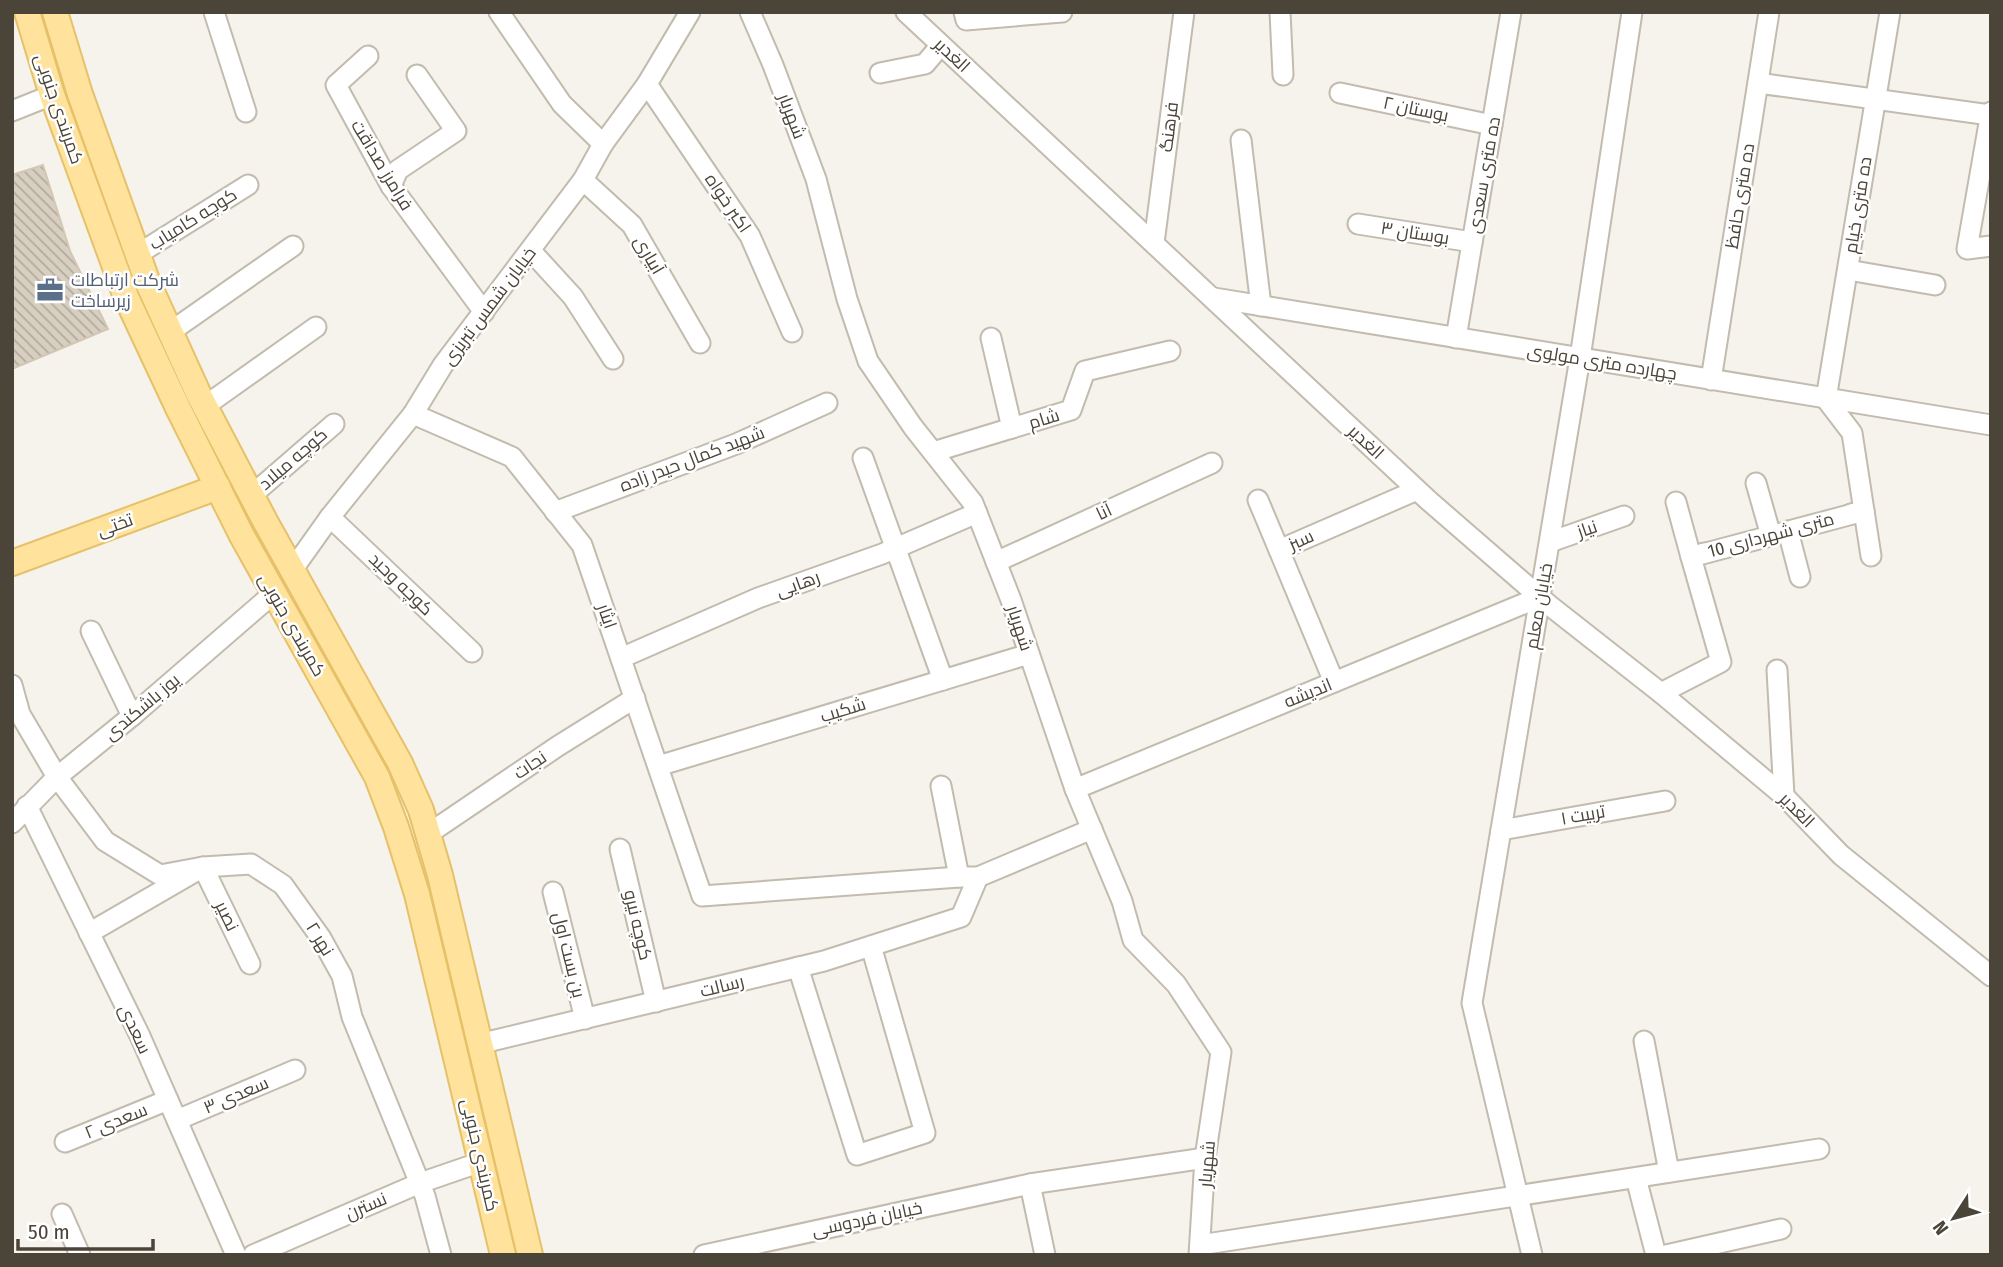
<svg xmlns="http://www.w3.org/2000/svg" width="2003" height="1267" font-family="'Fira Sans Condensed',Cairo,sans-serif">
<style>
.building{fill:url(#building-back-hatch);stroke:#d3c7b4;stroke-width:2}
.lines{fill:none;stroke-linecap:round;stroke-linejoin:round}
.minor-casing{stroke:#c2bbae;stroke-width:23}
.major-casing{stroke:#e6c16a;stroke-width:28}
.minor{stroke:#fff;stroke-width:19}
.major{stroke:#ffe39c;stroke-width:24}
.labels{text-anchor:middle;dominant-baseline:central;stroke-width:5;stroke-linejoin:round;paint-order:stroke}
.street-label{font-size:18px;fill:#4b4439;stroke:#fff}
.service-label{font-size:18px;fill:#4e5e75;stroke:#fff;text-anchor:start}
</style>
<defs>
<pattern id="building-back-hatch" width="6" height="6" patternUnits="userSpaceOnUse" patternTransform="scale(1.75)"><rect width="6" height="6" fill="#d8cfc1"/><path d="M-1 5l2 2M0 0l6 6M5-1l2 2" fill="none" stroke="#b1aa9e"/></pattern>
</defs>
<rect width="100%" height="100%" fill="#f6f3ec"/>
<!-- building -->
<polygon class="building" points="43,165 70,251 108,329 12,369 12,175"/>
<g class="lines">
<!-- minor casing -->
<g class="minor-casing">
<g id="minor">
<polyline points="214,12 246,112"/>
<polyline points="499,12 562,104 603,144"/>
<polyline points="750,12 773,65 816,179 847,299 868,361 913,427 973,503 1011,600 1075,789 1122,901 1133,940 1176,984 1221,1052 1205,1158 1199,1255"/>
<polyline points="906,12 1428,500 1549,605 1661,693 1784,796 1841,855 1991,976"/>
<polyline points="964,12 966,20 1062,12"/>
<polyline points="1280,12 1283,75"/>
<polyline points="368,56 336,85 391,186 484,312"/>
<polyline points="880,73 925,64 941,45"/>
<polyline points="1758,83 1990,115"/>
<polyline points="647,84 750,236 792,332"/>
<polyline points="1340,93 1492,125"/>
<polyline points="12,111 52,95"/>
<polyline points="1991,112 1967,249 1991,246"/>
<polyline points="1241,140 1261,306"/>
<polyline points="583,180 632,225 700,343"/>
<polyline points="391,186 398,170 456,131 417,75"/>
<polyline points="1358,224 1472,242"/>
<polyline points="1154,243 1184,12"/>
<polyline points="531,251 573,297 613,359"/>
<polyline points="138,254 248,185"/>
<polyline points="1848,270 1935,285"/>
<polyline points="1214,298 1991,425"/>
<polyline points="170,332 293,246"/>
<polyline points="991,338 1012,428"/>
<polyline points="1456,338 1511,12"/>
<polyline points="1711,380 1769,12"/>
<polyline points="205,406 316,327"/>
<polyline points="413,414 512,457 582,545 702,896 959,877"/>
<polyline points="933,452 1071,410 1085,371 1170,351"/>
<polyline points="863,458 943,680"/>
<polyline points="1756,483 1771,536"/>
<polyline points="252,495 334,424"/>
<polyline points="1258,500 1279,550"/>
<polyline points="1676,502 1691,557 1704,553"/>
<polyline points="555,512 736,444 827,403"/>
<polyline points="1851,514 1864,511 1871,556"/>
<polyline points="330,517 472,652"/>
<polyline points="1788,531 1800,577"/>
<polyline points="1550,542 1624,516"/>
<polyline points="996,562 1212,463"/>
<polyline points="293,569 330,517 413,414 443,365 583,180 603,144 647,84 690,12"/>
<polyline points="91,631 132,716"/>
<polyline points="621,658 758,598 882,554 977,513"/>
<polyline points="1777,670 1784,796"/>
<polyline points="1334,682 1279,550 1417,490"/>
<polyline points="12,685 20,714 57,777 105,841 160,875 203,867 251,864 283,885 321,938 342,976 352,1017 425,1196 441,1255"/>
<polyline points="1661,693 1721,662 1691,557 1864,511 1852,433 1826,399 1890,12"/>
<polyline points="658,766 1029,654"/>
<polyline points="941,786 959,877 978,877 1092,829"/>
<polyline points="1075,789 1540,597"/>
<polyline points="27,806 140,1036 236,1255"/>
<polyline points="12,823 57,777 132,716 274,593"/>
<polyline points="1501,830 1665,801"/>
<polyline points="428,834 558,746 635,698"/>
<polyline points="620,849 656,1002"/>
<polyline points="553,892 585,1019"/>
<polyline points="89,933 203,867 250,964"/>
<polyline points="798,967 857,1155 925,1133 871,946"/>
<polyline points="1644,1041 1669,1172"/>
<polyline points="479,1044 824,961 961,917 978,877"/>
<polyline points="177,1120 295,1070"/>
<polyline points="65,1142 168,1100"/>
<polyline points="1636,1178 1656,1255"/>
<polyline points="1030,1184 1045,1255"/>
<polyline points="62,1214 80,1255"/>
<polyline points="1200,1245 1819,1149"/>
<polyline points="253,1255 420,1183 481,1162"/>
<polyline points="704,1255 1030,1184 1205,1158"/>
<polyline points="1532,1255 1472,1003 1580,358 1632,12"/>
<polyline points="1666,1255 1781,1229"/>
</g>
</g>
<!-- major casing -->
<g class="major-casing">
<g id="major">
<polyline points="27,12 52,95 126,297 178,408 242,536 377,777 396,827 417,894 503,1255"/>
<polyline points="55,12 80,94 148,283 199,395 265,521 400,763 421,810 440,875 530,1255"/>
<polyline points="12,563 218,487"/>
</g>
</g>
<!-- minor -->
<use href="#minor" class="minor"/>
<!-- major -->
<use href="#major" class="major"/>
</g>
<!-- icons -->
<defs>
<g id="office-bare" transform="scale(2.1)"><path d="M-6-3h4V-5.5h4V-3h4V5H-6ZM-1-4.5V-3h2v-1.5ZM-6 0V1H6V0Z" fill="#5c6f8a" stroke="#fff" stroke-width="2.5" paint-order="stroke"/></g>
</defs>
<g fill-rule="evenodd">
<use href="#office-bare" x="50" y="290"/>
</g>
<g class="labels">
<!-- street labels -->
<g class="street-label">
<text transform="translate(952 55) rotate(43)">الغدیر</text>
<text transform="translate(59 109) rotate(71)">کمربندی جنوبی</text>
<text transform="translate(1416 109) rotate(12)">بوستان ۲</text>
<text transform="translate(792 116) rotate(69)">شهریار</text>
<text transform="translate(1169 127) rotate(-83)">فرهنگ</text>
<text transform="translate(382 165) rotate(59)">فرامرز صداقت</text>
<text transform="translate(1484 175) rotate(-80)">ده متری سعدی</text>
<text transform="translate(1740 196) rotate(-81)">ده متری حافظ</text>
<text transform="translate(728 203) rotate(56)">اکبر خواه</text>
<text transform="translate(1858 205) rotate(-81)">ده متری خیام</text>
<text transform="translate(193 219) rotate(-32)">کوچه کامیاب</text>
<text transform="translate(1415 233) rotate(9)">بوستان ۳</text>
<text transform="translate(649 255) rotate(60)">آبیاری</text>
<text transform="translate(489 306) rotate(-53)">خیابان شمس تبریزی</text>
<text transform="translate(1602 362) rotate(9)">چهارده متری مولوی</text>
<text transform="translate(1044 419) rotate(-17)">شام</text>
<text transform="translate(1366 442) rotate(43)">الغدیر</text>
<text transform="translate(293 459) rotate(-41)">کوچه میلاد</text>
<text transform="translate(692 459) rotate(-21)">شهید کمال حیدر زاده</text>
<text transform="translate(1104 512) rotate(-25)">آنا</text>
<text transform="translate(115 525) rotate(-20)">تختی</text>
<text transform="translate(1587 529) rotate(-19)">نیاز</text>
<text transform="translate(1771 535) rotate(-15)">10 متری شهرداری</text>
<text transform="translate(1301 540) rotate(-24)">سبز</text>
<text transform="translate(401 584) rotate(44)">کوچه وحید</text>
<text transform="translate(798 584) rotate(-20)">رهایی</text>
<text transform="translate(1539 606) rotate(-80)">خیابان معلم</text>
<text transform="translate(607 616) rotate(71)">ایثار</text>
<text transform="translate(292 625) rotate(60)">کمربندی جنوبی</text>
<text transform="translate(1020 628) rotate(72)">شهریار</text>
<text transform="translate(1308 693) rotate(-22)">اندیشه</text>
<text transform="translate(142 707) rotate(-40)">یوز باشکندی</text>
<text transform="translate(843 710) rotate(-17)">شکیب</text>
<text transform="translate(530 765) rotate(-34)">نجات</text>
<text transform="translate(1797 810) rotate(45)">الغدیر</text>
<text transform="translate(1583 815) rotate(-10)">تربیت ۱</text>
<text transform="translate(227 916) rotate(64)">نصیر</text>
<text transform="translate(638 925) rotate(77)">کوچه نیرو</text>
<text transform="translate(320 939) rotate(58)">نهر ۲</text>
<text transform="translate(569 955) rotate(76)">بن بست اول</text>
<text transform="translate(722 986) rotate(-14)">رسالت</text>
<text transform="translate(135 1029) rotate(65)">سعدی</text>
<text transform="translate(236 1095) rotate(-23)">سعدی ۳</text>
<text transform="translate(116 1121) rotate(-22)">سعدی ۲</text>
<text transform="translate(480 1155) rotate(77)">کمربندی جنوبی</text>
<text transform="translate(1207 1164) rotate(-85)">شهریار</text>
<text transform="translate(366 1206) rotate(-23)">نسترن</text>
<text transform="translate(867 1219) rotate(-12)">خیابان فردوسی</text>
</g>
<!-- service labels -->
<g class="service-label">
<text x="71" y="280">شرکت ارتباطات<tspan x="71" dy="21">زیرساخت</tspan></text>
</g>
</g>
<!-- border -->
<rect width="2003" height="1267" fill="none" stroke="#4b4439" stroke-width="28"/>
<!-- north arrow -->
<g transform="translate(1954 1218) rotate(234)" stroke="#ffffff" stroke-width="5" paint-order="stroke">
<path d="M0-5L12 26L0 18L-12 26Z" fill="#4b4439"/>
<text y="-10" font-size="19" font-weight="bold" text-anchor="middle" fill="#4b4439">N</text>
</g>
<!-- scale -->
<path d="M18 1239v10h135v-10" fill="none" stroke="#4b4439" stroke-width="3.5"/>
<text x="28" y="1239" font-size="21" fill="#4b4439" stroke="#ffffff" stroke-width="5" paint-order="stroke">50 m</text>
</svg>
